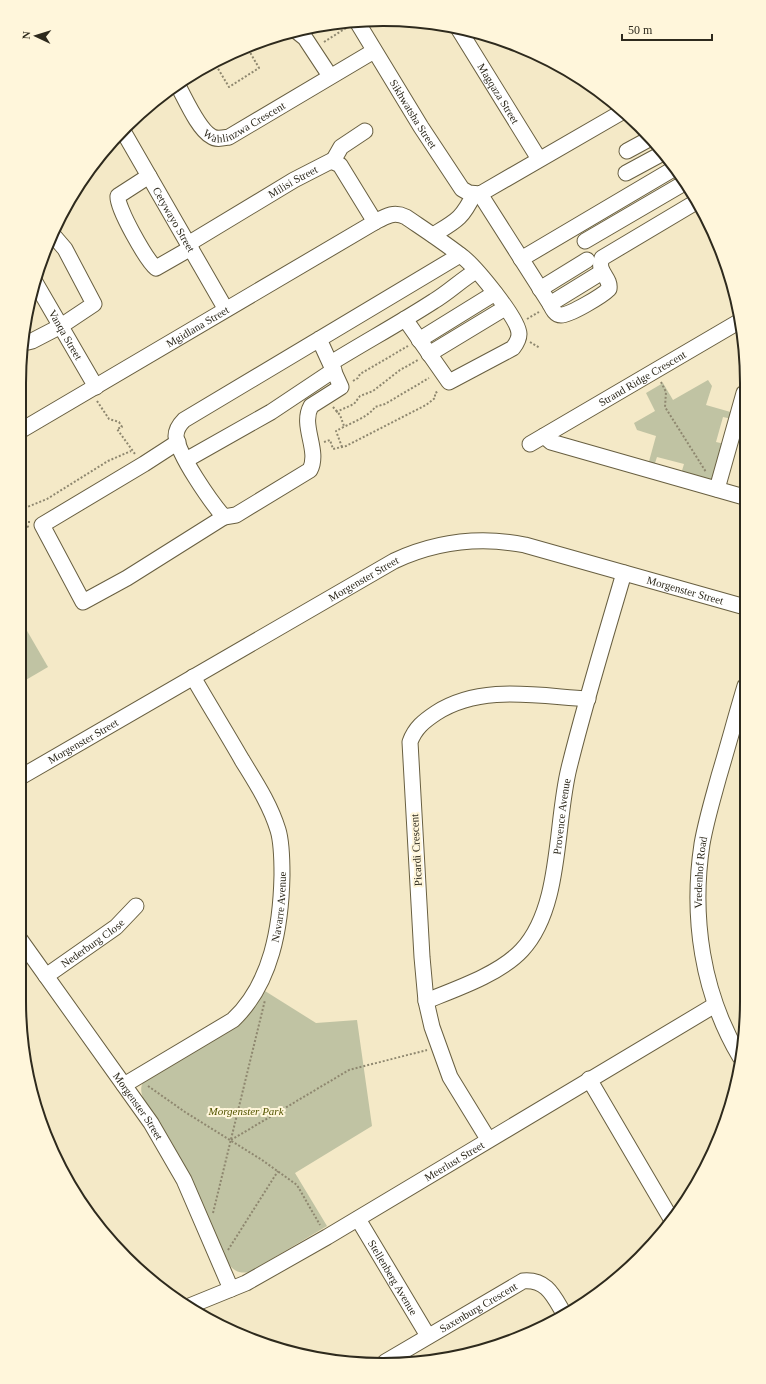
<svg xmlns="http://www.w3.org/2000/svg" width="766" height="1384" font-family="Georgia,serif">
<style>
.green{fill:#c0c3a3}
.lines{fill:none;stroke-linecap:round;stroke-linejoin:round}
.minor-casing{stroke:#685f41;stroke-width:17}
.path{stroke:#8e876f;stroke-width:2;stroke-dasharray:2 2;stroke-linecap:butt}
.minor{stroke:#fff;stroke-width:15}
.labels{text-anchor:middle;dominant-baseline:central;stroke-width:4;stroke-linejoin:round;paint-order:stroke}
.street-label{font-size:11px;fill:#2e2a1d;stroke:#fff6db}
.park-label{font-size:11px;font-style:italic;fill:#535400;stroke:#fff6db}
.rim{fill:none;stroke:#2e2a1d;stroke-width:2}
</style>
<rect width="100%" height="100%" fill="#f4e9c7"/>
<!-- green -->
<g class="green">
<polygon points="708,380 712,386 706,405 734,413 732,419 723,417 716,442 725,444 712,480 708,481 681,474 684,464 657,457 654,466 648,465 656,436 637,430 634,423 655,411 646,393 663,383 673,400"/>
<polygon points="19,617 48,667 19,684"/>
<path d="M265,991L316,1023L357,1020L372,1126L295,1173L327,1226L250,1272C240,1274 233,1271 228,1263C208,1219 190,1172 165,1131C157,1118 133,1095 144,1081L244,1019L258,1002Z"/>
</g>
<g class="lines">
<!-- minor casing -->
<g class="minor-casing">
<g id="minor">
<path id="s1" d="M356,20L421,127L462,189L469,193L480,194L622,112"/>
<path id="s2" d="M458,28L539,159"/>
<polyline points="295,30 305,38 330,76"/>
<path id="s3" d="M177,84C185,98 198,129 211,136C216,140 223,138 229,137L374,51"/>
<path id="s4" d="M123,131L225,308"/>
<polyline points="627,151 651,138"/>
<polyline points="333,161 341,147 365,131"/>
<polyline points="626,173 663,153"/>
<path d="M149,176L118,196C116,207 147,261 156,268L191,248"/>
<path d="M480,194L550,304C552,308 555,315 561,315C570,315 602,296 609,289C611,277 596,272 602,258L696,202"/>
<path d="M433,235C456,221 462,219 474,194"/>
<polyline points="585,241 686,182"/>
<path id="s5" d="M188,244L294,180L331,161L340,165L375,222"/>
<polyline points="521,259 675,168"/>
<path id="s6" d="M35,282L96,387"/>
<polyline points="540,289 587,260"/>
<polyline points="550,304 602,272"/>
<polyline points="24,338 28,342 32,341 61,326 94,304 65,249 53,235"/>
<path d="M319,339L341,387L311,406C300,426 320,450 310,470L236,515L224,517C211,502 178,455 176,436C176,430 180,424 184,420L460,255"/>
<polyline points="419,340 495,293"/>
<polyline points="429,354 505,308"/>
<path d="M331,363C365,342 400,323 434,301C449,292 461,280 476,271"/>
<path id="s7" d="M20,431L375,222C386,216 394,211 406,217C425,230 445,243 464,258C476,268 519,319 519,334C519,340 516,344 513,348L449,382L405,319"/>
<polyline points="544,436 551,442 744,497"/>
<polyline points="178,442 144,464 42,525 83,602 127,578 224,517"/>
<path id="s8" d="M530,444L740,321"/>
<polyline points="186,460 271,412 334,370"/>
<polyline points="717,489 744,393"/>
<path id="s9" d="M19,778L394,561C437,541 479,536 525,545L745,607"/>
<path id="s10" d="M19,938L151,1123L184,1180L231,1289"/>
<path id="s11" d="M46,976L116,927L136,906"/>
<path id="s12" d="M426,1001C456,989 500,974 522,950C562,907 555,824 569,768C585,703 605,638 624,573"/>
<path id="s13" d="M740,1057C702,993 691,917 702,844C706,821 713,798 719,776C728,746 736,716 745,686"/>
<polyline points="589,1079 670,1217"/>
<path id="s14" d="M124,1085L233,1020C272,983 281,926 282,875C282,861 282,843 278,830C270,804 256,783 242,760C226,732 209,705 193,677"/>
<path d="M488,1139L450,1077L432,1027L426,1001L422,957L410,742C415,728 424,721 436,713C481,684 537,696 588,699"/>
<path id="s15" d="M358,1219L428,1336"/>
<path id="s16" d="M187,1307L246,1283L327,1237L715,1005"/>
<path id="s17" d="M385,1362L523,1281C546,1279 553,1295 563,1312"/>
</g>
</g>
<!-- path -->
<g class="path">
<polyline points="324,42 346,28"/>
<polyline points="214,62 229,87 259,68 247,47"/>
<polyline points="214,63 244,48"/>
<polyline points="527,319 539,312"/>
<polyline points="530,342 540,348"/>
<polyline points="353,381 358,378 360,374 408,346"/>
<polyline points="661,382 666,392 665,407 706,472"/>
<polyline points="97,401 109,419 119,422 122,427 117,429 135,454"/>
<polyline points="333,407 340,415 344,426"/>
<polyline points="336,412 354,404 360,396 373,391 400,370 418,360"/>
<polyline points="324,442 330,440 333,449 346,446 426,405 435,398 435,393 439,391"/>
<path d="M342,447L336,431C348,424 369,417 375,407L385,404L429,378"/>
<polyline points="22,521 20,510 47,499 108,461 131,451"/>
<polyline points="20,522 30,522"/>
<polyline points="20,531 29,526"/>
<polyline points="148,1086 185,1112 262,1160 297,1185 320,1225"/>
<polyline points="231,1140 349,1070 427,1050"/>
<polyline points="213,1213 265,1000"/>
<polyline points="228,1250 278,1171"/>
</g>
<!-- minor -->
<use href="#minor" class="minor"/>
</g>
<g class="labels">
<!-- street labels -->
<g class="street-label">
<text stroke="none"><textPath href="#s2" startOffset="77">Magqaza Street</textPath></text>
<text stroke="none"><textPath href="#s1" startOffset="110">Sikhwatsha Street</textPath></text>
<text stroke="none"><textPath href="#s3" startOffset="100">Wahlinzwa Crescent</textPath></text>
<text stroke="none"><textPath href="#s5" startOffset="122">Milisi Street</textPath></text>
<text stroke="none"><textPath href="#s4" startOffset="102">Cetywayo Street</textPath></text>
<text stroke="none"><textPath href="#s7" startOffset="206">Mgidlana Street</textPath></text>
<text stroke="none"><textPath href="#s6" startOffset="61">Vanqa Street</textPath></text>
<text stroke="none"><textPath href="#s8" startOffset="130">Strand Ridge Crescent</textPath></text>
<text stroke="none"><textPath href="#s9" startOffset="398">Morgenster Street</textPath></text>
<text stroke="none"><textPath href="#s9" startOffset="734">Morgenster Street</textPath></text>
<text stroke="none"><textPath href="#s9" startOffset="74">Morgenster Street</textPath></text>
<text stroke="none"><textPath href="#s12" startOffset="251">Provence Avenue</textPath></text>
<text transform="translate(416 850) rotate(-93)">Picardi Crescent</text>
<text stroke="none"><textPath href="#s13" startOffset="192">Vredenhof Road</textPath></text>
<text stroke="none"><textPath href="#s14" startOffset="252">Navarre Avenue</textPath></text>
<text stroke="none"><textPath href="#s11" startOffset="57">Nederburg Close</textPath></text>
<text stroke="none"><textPath href="#s10" startOffset="206">Morgenster Street</textPath></text>
<text stroke="none"><textPath href="#s16" startOffset="305">Meerlust Street</textPath></text>
<text stroke="none"><textPath href="#s15" startOffset="68">Stellenberg Avenue</textPath></text>
<text stroke="none"><textPath href="#s17" startOffset="108">Saxenburg Crescent</textPath></text>
</g>
<!-- park labels -->
<g class="park-label">
<text x="246" y="1111">Morgenster Park</text>
</g>
</g>
<!-- crop -->
<path d="M0 0H766V1384H0ZM383 26H383A357 357 0 0 1 740 383V1001A357 357 0 0 1 383 1358H383A357 357 0 0 1 26 1001V383A357 357 0 0 1 383 26Z" fill="#fff6db" fill-rule="evenodd"/>
<path class="rim" d="M383 26H383A357 357 0 0 1 740 383V1001A357 357 0 0 1 383 1358H383A357 357 0 0 1 26 1001V383A357 357 0 0 1 383 26Z"/>
<!-- north arrow -->
<g transform="translate(36 36) rotate(274)" stroke="#fff6db" stroke-width="3" paint-order="stroke">
<path d="M0-3L7 15L0 10L-7 15Z" fill="#2e2a1d"/>
<text y="-6" font-size="11" font-weight="bold" text-anchor="middle" fill="#2e2a1d">N</text>
</g>
<!-- scale -->
<path d="M622 34v6h90v-6" fill="none" stroke="#2e2a1d" stroke-width="2"/>
<text x="628" y="34" font-size="12" fill="#2e2a1d" stroke="#fff6db" stroke-width="3" paint-order="stroke">50 m</text>
</svg>
